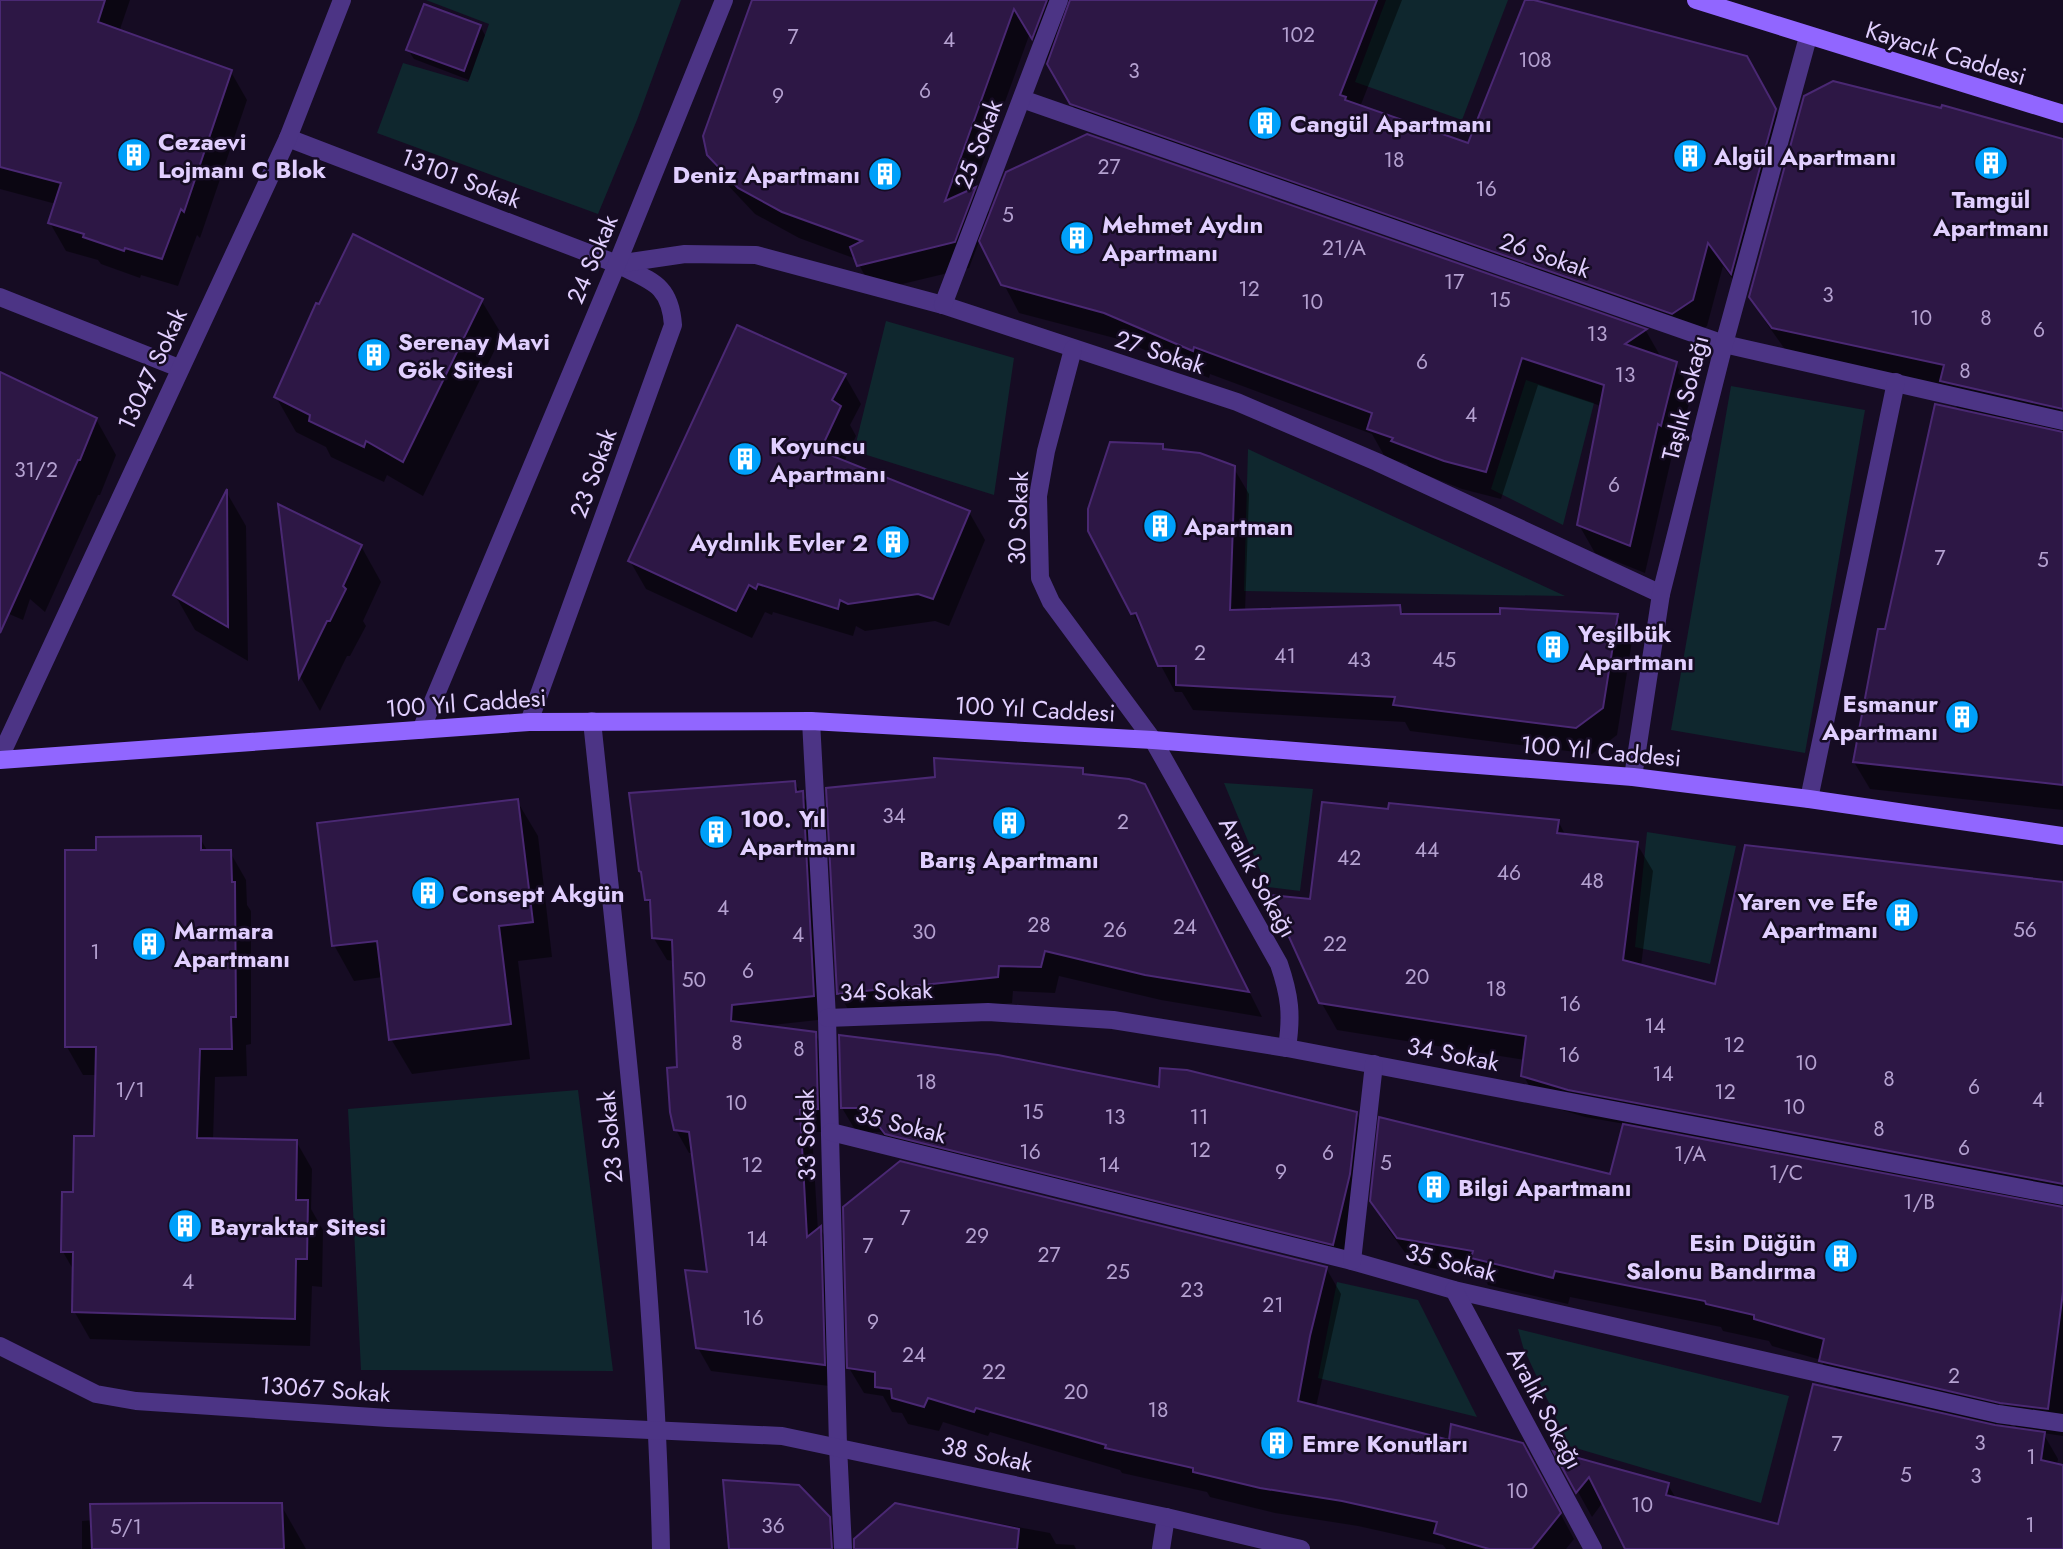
<svg xmlns="http://www.w3.org/2000/svg" width="2063" height="1549" font-family="Jost,sans-serif">
<style>
.green{fill:#0f272e}
.shadow{fill:#0007;fill-rule:evenodd}
.building{fill:#2d1745;stroke:#4a2873;stroke-width:2}
.lines{fill:none;stroke-linecap:round;stroke-linejoin:round}
.lane{stroke:#4c3485;stroke-width:18}
.street{stroke:#4c3485;stroke-width:18}
.secondary{stroke:#9166ff;stroke-width:18}
.labels{text-anchor:middle;dominant-baseline:central;stroke-width:5;stroke-linejoin:round;paint-order:stroke}
.number-label{font-size:21px;fill:#b4a1d0}
.street-label{font-size:24px;fill:#e1cfff;stroke:#160c23}
.poi-label{font-size:24px;font-weight:bold;fill:#e1cfff;stroke:#160c23;text-anchor:start}
</style>
<rect width="100%" height="100%" fill="#160c23"/>
<!-- green -->
<g class="green">
<polygon points="426,0 681,0 637,120 598,214 377,133 403,63 468,82 489,24"/>
<polygon points="1386,0 1508,0 1462,120 1355,82"/>
<polygon points="886,321 1014,358 994,495 854,451"/>
<polygon points="1526,380 1594,403 1563,525 1491,489"/>
<polygon points="1731,386 1865,410 1805,753 1671,730"/>
<polygon points="1248,449 1565,596 1244,591"/>
<polygon points="1224,783 1313,789 1300,891 1267,887"/>
<polygon points="1647,832 1736,846 1710,964 1635,947"/>
<polygon points="578,1090 613,1371 361,1370 348,1109"/>
<polygon points="1337,1282 1418,1300 1477,1417 1318,1378"/>
<polygon points="1518,1329 1789,1396 1761,1503 1569,1446 1523,1347"/>
</g>
<!-- shadow -->
<g class="shadow">
<polygon points="0,0 130,0 119,32 231,72 247,100 200,238 197,235 178,286 141,275 140,278 101,264 98,260 66,251 50,223 56,204 0,189"/>
<polygon points="754,0 1402,0 1360,107 1469,145 1527,0 1746,57 1790,137 1746,297 1723,266 1707,326 1687,339 1087,130 1030,33 974,187 991,216 1087,136 1646,331 1662,359 1676,364 1692,392 1676,453 1673,451 1645,573 1595,553 1579,525 1601,406 1538,385 1501,499 1462,489 1409,468 1407,464 1385,457 1372,434 1210,374 1209,378 1122,340 1019,313 980,239 969,268 873,291 856,259 799,238 755,214 724,181 708,154"/>
<polygon points="480,26 485,35 469,80 414,59 408,50"/>
<polygon points="2063,142 2063,810 1870,789 1854,762 1886,631 1959,411 1946,389 1789,355 1767,324 1751,297"/>
<polygon points="481,300 502,335 423,496 387,475 384,482 331,457 326,447 296,432 276,397"/>
<polygon points="0,374 96,419 116,455 100,495 98,495 45,612 30,599 23,620 0,610"/>
<polygon points="845,376 861,404 850,425 856,436 844,462 969,512 985,540 949,626 935,621 865,631 856,626 853,636 773,612 772,615 765,612 752,638 646,589 630,561"/>
<polygon points="1162,446 1165,451 1233,467 1249,494 1245,612 1399,606 1405,616 1617,615 1632,641 1617,735 1592,754 1410,731 1405,722 1193,710 1182,692 1175,692 1133,613"/>
<polygon points="227,493 246,526 248,661 195,630 175,595"/>
<polygon points="280,507 361,546 381,582 363,621 366,626 350,656 347,656 320,711 301,678"/>
<polygon points="1082,769 1086,776 1159,812 1262,1017 1161,1000 1059,976 1055,993 1013,991 1012,1003 854,1019 839,994"/>
<polygon points="794,782 816,816 827,1019 763,1026 815,1034 828,1057 830,1132 812,1132 818,1231 820,1228 833,1250 837,1387 711,1371 698,1348 709,1274 693,1153 689,1153 676,1130 679,1069 675,961 667,960 653,937 652,909 647,900"/>
<polygon points="517,801 538,836 552,957 518,961 530,1059 412,1074 391,1039 383,977 354,981 334,945"/>
<path d="M1558,821L1566,836L1637,844L1653,871L1641,966L1716,986L2063,884V1436L2043,1433L2058,1459L2057,1465L2063,1467V1549H1627L1603,1502L1592,1517L1557,1454L1668,1485L1677,1500L1780,1526L1838,1391L1821,1360L1772,1346L1769,1341L1723,1331L1721,1327L1570,1297L1568,1304L1488,1285L1484,1277L1414,1265L1388,1229L1372,1201L1611,1176L1625,1124L1585,1117L1539,1103L1523,1075L1525,1060L1337,1030L1321,1002L1312,901ZM1997,1394L2017,1429H2013L1994,1396Z"/>
<polygon points="200,838 208,852 230,852 246,880 247,905 251,911 251,1044 246,1045 247,1076 215,1077 213,1140 296,1141 312,1169 311,1209 323,1230 322,1287 312,1286 310,1346 90,1339 74,1311 74,1271 63,1252 75,1194 95,1138 97,1075 83,1075 67,1047 98,852"/>
<polygon points="1160,1089 1356,1113 1371,1139 1364,1200 1347,1269 901,1158 881,1132 857,1133 842,1108"/>
<polygon points="1326,1268 1341,1294 1316,1407 1537,1470 1574,1539 1566,1549 1446,1549 1443,1545 1358,1526 1275,1513 1210,1497 1207,1492 1122,1473 1120,1470 990,1432 988,1436 943,1422 939,1431 908,1424 902,1413 892,1412 883,1396 864,1393 849,1368"/>
<polygon points="281,1505 306,1549 82,1549 82,1521"/>
<polygon points="829,1518 845,1549 730,1549"/>
<polygon points="970,1518 1050,1533 1056,1544 1074,1545 1076,1549 855,1549 969,1520"/>
</g>
<!-- building -->
<g class="building">
<polygon points="0,0 105,0 98,22 232,70 184,212 181,209 162,259 125,248 124,251 83,237 84,234 48,223 61,183 0,167"/>
<polygon points="752,0 1047,0 1032,39 1014,9 945,201 976,187 955,242 857,266 850,247 862,241 782,212 738,188 707,155 703,136"/>
<polygon points="1070,0 1377,0 1340,95 1346,97 1345,100 1468,143 1525,0 1534,0 1747,56 1776,109 1731,274 1708,243 1693,300 1672,314 1070,104 1047,64"/>
<polygon points="424,4 481,25 464,71 406,50"/>
<polygon points="1833,81 1941,108 1942,105 2063,139 2063,409 1940,381 1944,365 1772,328 1749,297 1804,96"/>
<polygon points="1087,134 1647,329 1625,344 1677,362 1661,426 1658,424 1630,546 1577,525 1604,385 1522,358 1486,472 1444,461 1391,441 1393,438 1367,429 1372,413 1194,347 1193,351 1104,313 1001,285 979,241 1006,172"/>
<polygon points="353,234 483,299 403,462 366,441 364,447 309,421 310,415 274,397 316,303 319,304"/>
<polygon points="737,325 846,374 832,400 841,406 820,451 970,511 933,599 918,594 848,604 840,600 838,609 758,584 756,589 749,585 736,611 628,561"/>
<polygon points="0,372 97,418 80,460 78,460 0,633"/>
<polygon points="1935,404 2063,432 2063,785 1853,762 1878,629 1885,629"/>
<polygon points="1110,442 1163,444 1163,449 1200,453 1235,466 1230,610 1400,605 1401,614 1500,614 1500,608 1618,614 1603,708 1576,728 1393,705 1395,697 1176,685 1176,666 1158,666 1136,613 1131,614 1088,531 1088,509"/>
<polygon points="227,489 228,627 173,595"/>
<polygon points="278,504 362,545 343,586 346,589 330,621 327,621 299,678"/>
<polygon points="934,758 1083,768 1083,774 1129,779 1145,784 1249,992 1145,975 1045,951 1041,967 999,966 998,977 837,994 826,788 935,777"/>
<polygon points="795,781 796,792 803,791 814,996 732,1005 731,1021 816,1032 818,1109 800,1110 807,1237 821,1226 825,1365 696,1348 685,1270 707,1272 689,1132 674,1130 670,1112 667,1068 677,1067 672,940 652,938 650,900 645,900 641,872 639,871 629,793"/>
<polygon points="518,799 533,922 499,926 511,1024 389,1040 377,941 332,946 317,823"/>
<polygon points="1322,802 1388,809 1389,803 1559,820 1557,833 1638,842 1623,960 1715,984 1745,845 2063,882 2063,1184 1568,1090 1521,1076 1526,1036 1319,1003 1270,895 1310,899"/>
<polygon points="201,836 201,850 231,850 232,882 235,882 236,1017 231,1017 232,1049 200,1049 197,1138 297,1140 296,1200 308,1200 307,1259 296,1259 295,1319 72,1312 73,1252 61,1252 62,1192 73,1192 74,1136 94,1136 96,1047 65,1047 65,850 96,850 96,837"/>
<polygon points="839,1035 998,1055 1159,1087 1160,1068 1187,1070 1357,1112 1350,1174 1333,1245 885,1134 865,1108 841,1108"/>
<polygon points="1379,1117 1610,1174 1623,1124 2063,1207 2063,1292 2048,1409 2000,1403 1819,1361 1824,1339 1754,1319 1754,1315 1706,1304 1705,1301 1555,1271 1553,1278 1471,1258 1473,1251 1397,1238 1370,1201"/>
<polygon points="900,1161 1327,1267 1310,1336 1298,1401 1449,1440 1451,1424 1523,1443 1561,1513 1532,1549 1489,1549 1434,1533 1437,1522 1342,1501 1260,1488 1193,1472 1193,1468 1105,1448 1106,1445 976,1408 974,1412 928,1398 924,1407 892,1398 891,1389 875,1387 875,1372 847,1368 843,1207"/>
<polygon points="1813,1384 1995,1425 2045,1432 2041,1460 2063,1465 2063,1549 1625,1549 1589,1477 1576,1493 1553,1451 1669,1483 1666,1495 1778,1524"/>
<polygon points="723,1480 799,1485 830,1517 832,1549 729,1549"/>
<polygon points="204,1503 282,1503 284,1549 92,1549 90,1504"/>
<polygon points="895,1503 1019,1529 1017,1549 854,1549 854,1539"/>
</g>
<g class="lines">
<!-- lane -->
<g class="lane">
<polyline points="1022,99 1724,344 2063,421"/>
<path d="M288,138L617,264C650,281 670,283 673,325L529,722"/>
<polyline points="617,264 685,254 756,255 943,305 1237,402 1377,462 1661,594"/>
<polyline points="0,297 179,368"/>
<polyline points="943,305 1059,0"/>
<path d="M1073,349L1046,451L1038,496L1040,578L1051,602L1153,740L1279,964C1290,996 1292,1015 1287,1048"/>
<polyline points="811,721 827,1018 838,1446 843,1549"/>
<polyline points="0,757 288,138 342,0"/>
<polyline points="1633,777 1661,594 1724,344 1808,37"/>
<polyline points="1809,799 1896,382"/>
<polyline points="827,1018 988,1012 1113,1020 1287,1048 2063,1196"/>
<polyline points="831,1132 1352,1261 1454,1290 1998,1414 2063,1423"/>
<polyline points="1352,1261 1374,1064"/>
<polyline points="1454,1290 1593,1549"/>
<polyline points="1161,1549 1166,1517"/>
</g>
<!-- street -->
<g class="street">
<path d="M592,721C621,996 655,1272 661,1549"/>
<polyline points="421,730 617,264 724,0"/>
<polyline points="0,1346 96,1394 136,1401 388,1418 782,1436 1166,1517 1301,1549"/>
</g>
<!-- secondary -->
<g class="secondary">
<polyline points="1696,0 2063,114"/>
<polyline points="0,760 529,722 811,721 1153,740 1633,777 1809,799 2063,836"/>
</g>
</g>
<!-- icons -->
<defs>
<g id="building-disc" transform="scale(1.75)"><circle r="9.5" fill="#00a0fa" stroke="#160c23"/><path d="M-4-6H4V6H1V3H-1V6H-4ZM-2.5-4.3h1.7v1.8h-1.7ZM.8-4.3h1.7v1.8H.8ZM-2.5-1h1.7V.8h-1.7ZM.8-1h1.7V.8H.8Z" fill="#fff"/></g>
</defs>
<g fill-rule="evenodd">
<use href="#building-disc" x="1265" y="123"/>
<use href="#building-disc" x="134" y="155"/>
<use href="#building-disc" x="1690" y="156"/>
<use href="#building-disc" x="1991" y="163"/>
<use href="#building-disc" x="885" y="174"/>
<use href="#building-disc" x="1077" y="238"/>
<use href="#building-disc" x="374" y="355"/>
<use href="#building-disc" x="745" y="459"/>
<use href="#building-disc" x="1160" y="526"/>
<use href="#building-disc" x="893" y="542"/>
<use href="#building-disc" x="1553" y="647"/>
<use href="#building-disc" x="1962" y="717"/>
<use href="#building-disc" x="1009" y="823"/>
<use href="#building-disc" x="716" y="832"/>
<use href="#building-disc" x="428" y="893"/>
<use href="#building-disc" x="1902" y="915"/>
<use href="#building-disc" x="149" y="944"/>
<use href="#building-disc" x="1434" y="1187"/>
<use href="#building-disc" x="185" y="1226"/>
<use href="#building-disc" x="1841" y="1256"/>
<use href="#building-disc" x="1277" y="1443"/>
</g>
<g class="labels">
<!-- number labels -->
<g class="number-label">
<text x="1298" y="35">102</text>
<text x="793" y="37">7</text>
<text x="949" y="40">4</text>
<text x="1535" y="60">108</text>
<text x="1134" y="71">3</text>
<text x="925" y="91">6</text>
<text x="778" y="96">9</text>
<text x="1394" y="160">18</text>
<text x="1109" y="167">27</text>
<text x="1486" y="189">16</text>
<text x="1008" y="215">5</text>
<text x="1344" y="248">21/A</text>
<text x="1454" y="282">17</text>
<text x="1249" y="289">12</text>
<text x="1828" y="295">3</text>
<text x="1500" y="300">15</text>
<text x="1312" y="302">10</text>
<text x="1921" y="318">10</text>
<text x="1986" y="318">8</text>
<text x="2039" y="330">6</text>
<text x="1597" y="334">13</text>
<text x="1422" y="362">6</text>
<text x="1965" y="371">8</text>
<text x="1625" y="375">13</text>
<text x="1471" y="415">4</text>
<text x="36" y="470">31/2</text>
<text x="1614" y="485">6</text>
<text x="1940" y="558">7</text>
<text x="2043" y="560">5</text>
<text x="1200" y="653">2</text>
<text x="1285" y="656">41</text>
<text x="1359" y="660">43</text>
<text x="1444" y="660">45</text>
<text x="894" y="816">34</text>
<text x="1123" y="822">2</text>
<text x="1427" y="850">44</text>
<text x="1349" y="858">42</text>
<text x="1509" y="873">46</text>
<text x="1592" y="881">48</text>
<text x="723" y="908">4</text>
<text x="1039" y="925">28</text>
<text x="1185" y="927">24</text>
<text x="1115" y="930">26</text>
<text x="2025" y="930">56</text>
<text x="924" y="932">30</text>
<text x="798" y="935">4</text>
<text x="1335" y="944">22</text>
<text x="95" y="952">1</text>
<text x="748" y="971">6</text>
<text x="1417" y="977">20</text>
<text x="694" y="980">50</text>
<text x="1496" y="989">18</text>
<text x="1570" y="1004">16</text>
<text x="1655" y="1026">14</text>
<text x="737" y="1043">8</text>
<text x="1734" y="1045">12</text>
<text x="799" y="1049">8</text>
<text x="1569" y="1055">16</text>
<text x="1806" y="1063">10</text>
<text x="1663" y="1074">14</text>
<text x="1889" y="1079">8</text>
<text x="926" y="1082">18</text>
<text x="1974" y="1087">6</text>
<text x="130" y="1090">1/1</text>
<text x="1725" y="1092">12</text>
<text x="2038" y="1100">4</text>
<text x="736" y="1103">10</text>
<text x="1794" y="1107">10</text>
<text x="1033" y="1112">15</text>
<text x="1115" y="1117">13</text>
<text x="1199" y="1117">11</text>
<text x="1879" y="1129">8</text>
<text x="1964" y="1148">6</text>
<text x="1200" y="1150">12</text>
<text x="1030" y="1152">16</text>
<text x="1328" y="1153">6</text>
<text x="1690" y="1154">1/A</text>
<text x="1386" y="1163">5</text>
<text x="752" y="1165">12</text>
<text x="1109" y="1165">14</text>
<text x="1281" y="1172">9</text>
<text x="1786" y="1173">1/C</text>
<text x="1919" y="1202">1/B</text>
<text x="905" y="1218">7</text>
<text x="977" y="1236">29</text>
<text x="757" y="1239">14</text>
<text x="868" y="1246">7</text>
<text x="1049" y="1255">27</text>
<text x="1118" y="1272">25</text>
<text x="188" y="1282">4</text>
<text x="1192" y="1290">23</text>
<text x="1273" y="1305">21</text>
<text x="753" y="1318">16</text>
<text x="873" y="1322">9</text>
<text x="914" y="1355">24</text>
<text x="994" y="1372">22</text>
<text x="1954" y="1376">2</text>
<text x="1076" y="1392">20</text>
<text x="1158" y="1410">18</text>
<text x="1980" y="1443">3</text>
<text x="1837" y="1444">7</text>
<text x="2031" y="1457">1</text>
<text x="1906" y="1475">5</text>
<text x="1976" y="1476">3</text>
<text x="1517" y="1491">10</text>
<text x="1642" y="1505">10</text>
<text x="2030" y="1525">1</text>
<text x="773" y="1526">36</text>
<text x="126" y="1527">5/1</text>
</g>
<!-- street labels -->
<g class="street-label">
<text transform="translate(1946 53) rotate(17)">Kayacık Caddesi</text>
<text transform="translate(978 144) rotate(-69)">25 Sokak</text>
<text transform="translate(461 178) rotate(21)">13101 Sokak</text>
<text transform="translate(1545 255) rotate(19)">26 Sokak</text>
<text transform="translate(592 259) rotate(-67)">24 Sokak</text>
<text transform="translate(1160 352) rotate(18)">27 Sokak</text>
<text transform="translate(152 369) rotate(-65)">13047 Sokak</text>
<text transform="translate(1685 398) rotate(-76)">Taşlık Sokağı</text>
<text transform="translate(593 473) rotate(-70)">23 Sokak</text>
<text transform="translate(1018 518) rotate(-88)">30 Sokak</text>
<text transform="translate(466 703) rotate(-4)">100 Yıl Caddesi</text>
<text transform="translate(1035 709) rotate(3)">100 Yıl Caddesi</text>
<text transform="translate(1601 751) rotate(5)">100 Yıl Caddesi</text>
<text transform="translate(1258 877) rotate(61)">Aralık Sokağı</text>
<text transform="translate(886 991) rotate(-2)">34 Sokak</text>
<text transform="translate(1453 1054) rotate(11)">34 Sokak</text>
<text transform="translate(901 1124) rotate(14)">35 Sokak</text>
<text transform="translate(806 1135) rotate(-91)">33 Sokak</text>
<text transform="translate(610 1137) rotate(-95)">23 Sokak</text>
<text transform="translate(1451 1262) rotate(14)">35 Sokak</text>
<text transform="translate(325 1389) rotate(4)">13067 Sokak</text>
<text transform="translate(1545 1408) rotate(62)">Aralık Sokağı</text>
<text transform="translate(987 1454) rotate(12)">38 Sokak</text>
</g>
<!-- poi labels -->
<g class="poi-label">
<text x="1290" y="123">Cangül Apartmanı</text>
<text x="158" y="141">Cezaevi<tspan x="158" dy="28">Lojmanı C Blok</tspan></text>
<text x="1714" y="156">Algül Apartmanı</text>
<text x="860" y="174" text-anchor="end">Deniz Apartmanı</text>
<text x="1991" y="199" text-anchor="middle">Tamgül<tspan x="1991" dy="28">Apartmanı</tspan></text>
<text x="1102" y="224">Mehmet Aydın<tspan x="1102" dy="28">Apartmanı</tspan></text>
<text x="398" y="341">Serenay Mavi<tspan x="398" dy="28">Gök Sitesi</tspan></text>
<text x="770" y="445">Koyuncu<tspan x="770" dy="28">Apartmanı</tspan></text>
<text x="1184" y="526">Apartman</text>
<text x="868" y="542" text-anchor="end">Aydınlık Evler 2</text>
<text x="1578" y="633">Yeşilbük<tspan x="1578" dy="28">Apartmanı</tspan></text>
<text x="1938" y="703" text-anchor="end">Esmanur<tspan x="1938" dy="28">Apartmanı</tspan></text>
<text x="740" y="818">100. Yıl<tspan x="740" dy="28">Apartmanı</tspan></text>
<text x="1009" y="859" text-anchor="middle">Barış Apartmanı</text>
<text x="452" y="893">Consept Akgün</text>
<text x="1878" y="901" text-anchor="end">Yaren ve Efe<tspan x="1878" dy="28">Apartmanı</tspan></text>
<text x="174" y="930">Marmara<tspan x="174" dy="28">Apartmanı</tspan></text>
<text x="1458" y="1187">Bilgi Apartmanı</text>
<text x="210" y="1226">Bayraktar Sitesi</text>
<text x="1816" y="1242" text-anchor="end">Esin Düğün<tspan x="1816" dy="28">Salonu Bandırma</tspan></text>
<text x="1302" y="1443">Emre Konutları</text>
</g>
</g>
</svg>
